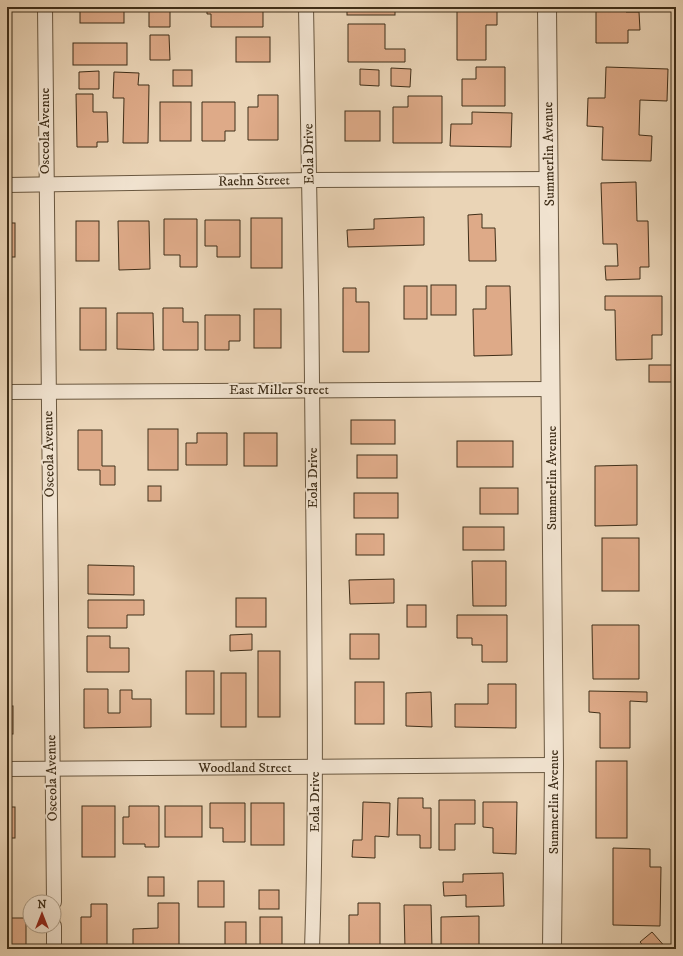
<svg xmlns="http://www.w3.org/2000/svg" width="683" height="956" font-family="'IM FELL DW Pica',serif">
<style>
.building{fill:#deaa88;stroke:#3f2e18}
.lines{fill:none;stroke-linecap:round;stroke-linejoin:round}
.minor-casing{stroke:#6a5840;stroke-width:16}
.tertiary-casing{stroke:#6a5840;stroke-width:20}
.minor{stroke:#f1e3d0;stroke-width:14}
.tertiary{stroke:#f1e3d0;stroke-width:18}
.labels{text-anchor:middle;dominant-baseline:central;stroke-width:4;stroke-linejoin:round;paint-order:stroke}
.street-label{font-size:14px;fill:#3f2e18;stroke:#f1e3d0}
</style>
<rect width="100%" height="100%" fill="#ead4b6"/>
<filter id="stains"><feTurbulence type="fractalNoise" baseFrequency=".005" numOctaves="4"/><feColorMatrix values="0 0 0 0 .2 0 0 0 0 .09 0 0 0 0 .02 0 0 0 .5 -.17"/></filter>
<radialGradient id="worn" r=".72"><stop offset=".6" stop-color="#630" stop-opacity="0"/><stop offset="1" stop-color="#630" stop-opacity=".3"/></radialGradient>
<!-- building -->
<g class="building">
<rect x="80" y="7" width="44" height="16"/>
<polygon points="207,7 263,7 263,27 211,27 211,14 207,14"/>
<rect x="347" y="7" width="48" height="8"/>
<polygon points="457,7 497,7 497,25 486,25 486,60 457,60"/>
<polygon points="596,7 626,7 626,12 639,12 640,30 628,30 628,43 596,43"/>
<polygon points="170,10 170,27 149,27 149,11"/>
<polygon points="348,24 385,24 385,49 405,49 405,62 348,62"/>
<polygon points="150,35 169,35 170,60 150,60"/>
<rect x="236" y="37" width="34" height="25"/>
<rect x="7" y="38" width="3" height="22"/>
<rect x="73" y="43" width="54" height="22"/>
<polygon points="476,67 505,67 505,106 462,106 462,79 476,79"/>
<polygon points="606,67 668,69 667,101 640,100 639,135 652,136 651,161 602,160 603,127 587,126 588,98 605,98"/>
<polygon points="391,68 411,69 410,87 391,86"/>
<polygon points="360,69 379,70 379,86 360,85"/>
<rect x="173" y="70" width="19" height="16"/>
<polygon points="99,71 99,89 79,89 79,72"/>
<polygon points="114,72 139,73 138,85 149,85 148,143 123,143 124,98 113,98"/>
<polygon points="76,94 93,94 93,112 107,112 108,142 97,142 97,147 77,147"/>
<polygon points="258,95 278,95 278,140 248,140 248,107 258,107"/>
<polygon points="408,96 442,96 442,143 393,143 393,107 408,107"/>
<rect x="160" y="102" width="31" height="39"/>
<polygon points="202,102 235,102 235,131 225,131 225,141 202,141"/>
<rect x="345" y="111" width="35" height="30"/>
<polygon points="472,112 512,113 511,147 450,146 451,124 472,124"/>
<polygon points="636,182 637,221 648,221 649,267 640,267 640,279 606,280 605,266 618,266 617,244 603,244 601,183"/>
<polygon points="482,214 482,228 495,228 496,261 469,261 468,215"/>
<polygon points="424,217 424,245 348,247 347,230 374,229 374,219"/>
<rect x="251" y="218" width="31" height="50"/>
<polygon points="164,219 197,219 197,267 180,267 180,255 164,255"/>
<polygon points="205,220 240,220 240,257 217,257 217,246 205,246"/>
<rect x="76" y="221" width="23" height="40"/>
<polygon points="118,221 149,221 150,269 119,270"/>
<rect x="7" y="223" width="8" height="34"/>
<rect x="431" y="285" width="25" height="30"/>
<rect x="404" y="286" width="23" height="33"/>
<polygon points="486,286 510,286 512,355 474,356 473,309 486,309"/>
<polygon points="343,288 356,288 356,302 369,302 369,352 343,352"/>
<polygon points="605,296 662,296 662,335 652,335 652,359 616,360 615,310 605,310"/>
<polygon points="7,299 11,299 11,317 7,318 7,326"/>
<rect x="80" y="308" width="26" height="42"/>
<polygon points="163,308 183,308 183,322 198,322 198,350 163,350"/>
<rect x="254" y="309" width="27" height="39"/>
<polygon points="117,313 153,313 154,350 117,349"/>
<polygon points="205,315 240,315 240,341 229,341 229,350 205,350"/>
<rect x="649" y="365" width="23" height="17"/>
<rect x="351" y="420" width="44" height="24"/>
<rect x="148" y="429" width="30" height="41"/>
<polygon points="78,430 102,430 102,466 115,466 115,485 100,485 100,470 78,470"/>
<polygon points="197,433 227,433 227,465 186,465 186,443 197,443"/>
<rect x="244" y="433" width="33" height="33"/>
<rect x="457" y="441" width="56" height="26"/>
<rect x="357" y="455" width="40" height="23"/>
<polygon points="637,465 637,525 595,526 595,466"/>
<rect x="148" y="486" width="13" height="15"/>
<rect x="480" y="488" width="38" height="26"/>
<rect x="354" y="493" width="44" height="25"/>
<rect x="463" y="527" width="41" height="23"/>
<rect x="356" y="534" width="28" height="21"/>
<rect x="602" y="538" width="37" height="53"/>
<polygon points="472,561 506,561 506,606 473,606"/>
<polygon points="7,565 9,565 8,608 7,608"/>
<polygon points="88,565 134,566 134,595 88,594"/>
<polygon points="394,579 394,603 350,604 349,580"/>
<rect x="236" y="598" width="30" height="29"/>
<polygon points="88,600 144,600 144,615 127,615 127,628 88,628"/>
<rect x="407" y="605" width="19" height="22"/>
<polygon points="457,615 507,615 507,662 482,662 482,645 472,645 472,638 457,638"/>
<polygon points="592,625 639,625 639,679 593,679"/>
<rect x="7" y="629" width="3" height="32"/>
<polygon points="252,634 252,650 230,651 230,635"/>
<rect x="350" y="634" width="29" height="25"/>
<polygon points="87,636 110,636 110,648 129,648 129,672 87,672"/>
<rect x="258" y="651" width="22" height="66"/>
<rect x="7" y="671" width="2" height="25"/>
<rect x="186" y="671" width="28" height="43"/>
<rect x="221" y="673" width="25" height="54"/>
<rect x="355" y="682" width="29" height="42"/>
<polygon points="488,684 516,684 516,728 455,727 455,704 488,704"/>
<polygon points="84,689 108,689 108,713 120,713 120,690 132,690 132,699 151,699 151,727 84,728"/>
<polygon points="589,691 647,692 647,702 630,701 630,748 600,748 600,713 589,712"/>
<polygon points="431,692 432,727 406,726 406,693"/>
<rect x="7" y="706" width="6" height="28"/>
<rect x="596" y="761" width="31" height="77"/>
<polygon points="398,798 423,798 423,808 431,808 431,848 420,848 420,835 397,835"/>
<polygon points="439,800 475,800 475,824 455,824 455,850 439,850"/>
<polygon points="363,802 390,803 389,837 375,836 375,858 352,857 353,840 362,840"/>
<polygon points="483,802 517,802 516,854 493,853 493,828 483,827"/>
<polygon points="210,803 245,803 245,842 223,842 223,828 210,828"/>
<rect x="251" y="803" width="33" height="42"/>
<rect x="82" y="806" width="33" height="51"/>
<polygon points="129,806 159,806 159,847 145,847 145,844 123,844 123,817 129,817"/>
<rect x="165" y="806" width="37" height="31"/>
<rect x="7" y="807" width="8" height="31"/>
<polygon points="613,848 650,849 650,867 661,867 660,926 613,925"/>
<polygon points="503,873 504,906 466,907 466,895 444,896 443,882 463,882 463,874"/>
<rect x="148" y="877" width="16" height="19"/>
<rect x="198" y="881" width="26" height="26"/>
<rect x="259" y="890" width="20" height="19"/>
<polygon points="158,903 179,903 179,949 133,949 133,929 158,928"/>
<polygon points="358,903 380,903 380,949 349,949 349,915 358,915"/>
<polygon points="91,904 107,904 107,949 81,949 81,917 91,917"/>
<polygon points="404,905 431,905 432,949 405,949"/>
<polygon points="479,916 479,945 516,945 516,949 467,949 467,945 441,945 441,917"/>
<rect x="260" y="917" width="22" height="32"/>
<rect x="7" y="918" width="19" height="31"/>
<rect x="225" y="922" width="21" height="27"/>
<polygon points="652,932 667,949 646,949 640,942"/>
</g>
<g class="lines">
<!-- minor casing -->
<g class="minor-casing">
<g id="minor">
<polyline points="45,7 54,902"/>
<path d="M306,7C310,200 313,392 314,585C315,706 316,828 312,949"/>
<polyline points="7,185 310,180 549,179"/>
<polyline points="7,392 551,389"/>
<polyline points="7,769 554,765"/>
<polyline points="54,926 54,949"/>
</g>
</g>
<!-- tertiary casing -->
<g class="tertiary-casing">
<polyline id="tertiary" points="547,7 554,765 552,949"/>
</g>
<!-- minor -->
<use href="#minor" class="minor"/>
<!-- tertiary -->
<use href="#tertiary" class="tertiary"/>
</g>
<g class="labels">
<!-- street labels -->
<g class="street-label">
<text transform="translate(45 131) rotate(-90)">Osceola Avenue</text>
<text transform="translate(309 154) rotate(-91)">Eola Drive</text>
<text transform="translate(549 154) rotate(-91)">Summerlin Avenue</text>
<text transform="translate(254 181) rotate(-1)">Raehn Street</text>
<text x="279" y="390">East Miller Street</text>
<text transform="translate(49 454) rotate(-91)">Osceola Avenue</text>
<text transform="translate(313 478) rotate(-90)">Eola Drive</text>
<text transform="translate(552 478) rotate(-90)">Summerlin Avenue</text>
<text x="245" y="768">Woodland Street</text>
<text transform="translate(52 778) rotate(-91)">Osceola Avenue</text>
<text transform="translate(315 802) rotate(-90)">Eola Drive</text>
<text transform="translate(554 802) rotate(-90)">Summerlin Avenue</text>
</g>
</g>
<!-- margin -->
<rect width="683" height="956" fill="none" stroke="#ead4b6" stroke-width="24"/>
<rect x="8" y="8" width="667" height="940" fill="none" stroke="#3f2e18" stroke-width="2"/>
<rect x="12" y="12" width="659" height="932" fill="none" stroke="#3f2e18"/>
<!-- north arrow -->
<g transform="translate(42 914)"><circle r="19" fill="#f1e3d0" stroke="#aa9b86"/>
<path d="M0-3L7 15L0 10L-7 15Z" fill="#8f2418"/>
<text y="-6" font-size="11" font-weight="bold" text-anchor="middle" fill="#3f2e18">N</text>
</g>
<rect width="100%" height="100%" filter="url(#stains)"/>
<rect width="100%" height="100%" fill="url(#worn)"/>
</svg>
